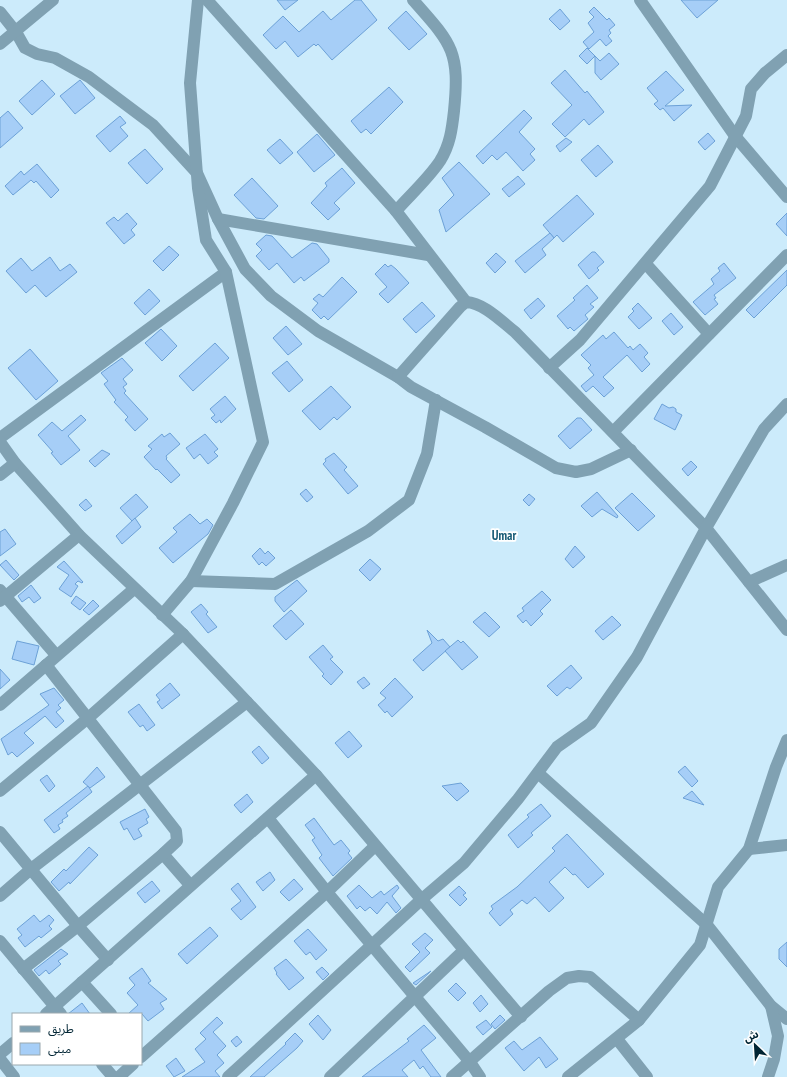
<svg xmlns="http://www.w3.org/2000/svg" width="787" height="1077" font-family="'PT Sans Narrow','Noto Sans Arabic',sans-serif">
<style>
.building{fill:#a6cef7;stroke:#6ca1d7}
.lines{fill:none;stroke-linecap:round;stroke-linejoin:round}
.minor{stroke:#80a1b2;stroke-width:12}
.labels{text-anchor:middle;dominant-baseline:central;stroke-width:3.5;stroke-linejoin:round;paint-order:stroke}
.quarter-label{font-size:13px;font-weight:bold;fill:#165a75;stroke:#fff}
</style>
<rect width="100%" height="100%" fill="#ccebfb"/>
<!-- building -->
<g class="building">
<polygon points="277,0 298,0 285,10"/>
<polygon points="355,0 361,0 377,20 332,60 318,44 316,46 314,44 298,57 285,41 276,49 263,35 283,16 299,32 323,11 331,20"/>
<polygon points="681,0 718,0 697,18"/>
<polygon points="594,7 607,20 609,18 615,25 609,30 611,33 608,36 612,41 606,46 600,39 589,49 583,42 594,32 588,23 594,17 589,12"/>
<polygon points="560,9 570,21 560,30 549,19"/>
<polygon points="406,11 427,34 409,50 388,28"/>
<polygon points="587,48 600,61 609,53 619,64 601,80 595,73 595,56 587,64 579,56"/>
<polygon points="565,70 585,93 587,91 604,112 589,125 584,119 565,137 552,124 572,105 551,83"/>
<polygon points="666,71 684,90 665,106 692,105 674,121 663,108 660,110 654,104 658,101 647,88"/>
<polygon points="42,80 55,94 32,115 19,101"/>
<polygon points="80,80 95,98 75,114 60,96"/>
<polygon points="389,87 403,102 371,134 366,129 361,133 351,121"/>
<polygon points="524,110 532,118 519,132 535,149 530,154 535,160 523,171 506,152 497,160 492,155 483,164 476,156"/>
<polygon points="8,111 23,128 0,148 0,118"/>
<polygon points="120,116 126,123 120,127 128,136 110,152 96,136"/>
<polygon points="708,133 715,141 705,150 698,142"/>
<polygon points="317,134 335,155 314,172 297,152"/>
<polygon points="566,138 572,142 560,152 556,146"/>
<polygon points="280,139 293,153 280,164 267,150"/>
<polygon points="598,145 613,162 596,177 581,160"/>
<polygon points="145,149 163,169 147,184 128,163"/>
<polygon points="459,162 490,194 446,232 439,210 454,195 442,178"/>
<polygon points="37,164 59,190 51,198 36,181 34,183 31,180 13,195 5,186 21,171 24,175"/>
<polygon points="342,168 355,183 334,203 340,209 328,220 311,203 327,186 325,183"/>
<polygon points="518,176 525,184 509,197 502,189"/>
<polygon points="252,178 278,206 264,219 256,218 234,195"/>
<polygon points="577,195 594,214 563,242 557,235 554,238 543,225"/>
<polygon points="127,213 137,224 131,230 135,235 124,244 106,223 114,217 118,221"/>
<polygon points="787,213 787,236 776,224"/>
<polygon points="550,233 554,238 542,249 546,255 525,273 515,261"/>
<polygon points="266,235 272,236 292,258 312,243 317,244 329,259 329,262 304,281 301,277 294,283 277,263 269,270 256,256 262,250 256,244"/>
<polygon points="169,246 179,255 163,271 153,261"/>
<polygon points="592,252 595,252 604,262 597,268 599,270 589,279 578,265"/>
<polygon points="496,253 506,262 495,273 486,263"/>
<polygon points="50,257 60,271 70,264 77,272 46,297 35,285 26,293 6,271 21,258 32,271"/>
<polygon points="724,263 736,278 714,295 716,298 714,299 718,304 705,315 693,302 714,284 711,279 720,271 718,268"/>
<polygon points="385,264 388,267 391,265 396,269 409,283 388,303 379,294 387,287 375,274"/>
<polygon points="787,270 787,285 754,318 746,310"/>
<polygon points="342,277 357,292 328,320 324,316 321,319 312,310 318,303 313,299 319,294 323,297"/>
<polygon points="587,285 598,298 590,304 594,307 585,315 588,319 574,331 570,327 568,329 557,316 575,300 573,298"/>
<polygon points="149,289 160,301 145,315 134,303"/>
<polygon points="538,298 545,306 531,319 524,310"/>
<polygon points="422,302 435,316 416,333 403,319"/>
<polygon points="638,303 652,318 639,329 628,317 634,311 632,309"/>
<polygon points="671,313 683,327 674,335 662,321"/>
<polygon points="286,326 302,344 288,355 273,338"/>
<polygon points="161,329 177,346 162,361 145,343"/>
<polygon points="614,332 628,348 630,346 633,350 640,344 648,353 644,357 650,364 642,372 627,355 603,377 614,388 604,397 593,386 586,392 581,386 594,375 588,368 591,365 581,355 603,335 606,339"/>
<polygon points="215,343 229,358 193,391 179,376"/>
<polygon points="30,349 58,381 36,400 8,368"/>
<polygon points="122,358 133,370 123,379 127,384 123,387 126,391 124,393 148,419 135,431 125,420 128,417 114,402 116,400 104,384 108,381 101,373"/>
<polygon points="287,361 303,380 289,392 272,373"/>
<polygon points="331,386 351,407 337,420 334,417 320,430 302,411"/>
<polygon points="225,396 236,409 221,423 220,420 216,423 211,418 215,415 210,409"/>
<polygon points="662,404 669,408 673,407 676,409 676,412 682,415 675,430 654,419"/>
<polygon points="81,415 86,420 68,436 80,450 61,465 51,453 53,452 38,435 52,422 62,431"/>
<polygon points="577,418 581,418 592,430 570,449 558,436"/>
<polygon points="170,433 180,444 166,456 167,458 166,459 180,475 171,483 157,469 156,470 144,457 152,449 148,446 162,434 164,437"/>
<polygon points="205,434 218,449 214,452 218,456 208,464 200,454 194,459 186,448"/>
<polygon points="102,450 110,454 95,467 89,461"/>
<polygon points="334,453 347,467 344,470 358,486 348,494 323,464 326,461 325,459"/>
<polygon points="691,461 697,467 688,476 682,469"/>
<polygon points="306,489 313,497 307,502 300,494"/>
<polygon points="597,492 618,516 617,518 602,509 592,517 581,506"/>
<polygon points="632,493 655,516 638,531 615,508"/>
<polygon points="136,494 148,507 132,521 120,508"/>
<polygon points="529,494 535,499 529,506 523,500"/>
<polygon points="86,499 92,506 85,511 79,505"/>
<polygon points="190,514 200,524 207,519 213,525 208,534 173,563 159,548 177,532 173,528"/>
<polygon points="135,518 141,527 122,544 116,536"/>
<polygon points="5,529 16,544 0,556 0,532"/>
<polygon points="575,546 585,557 573,568 565,559"/>
<polygon points="260,548 265,554 268,551 275,558 266,566 262,562 259,565 252,556"/>
<polygon points="370,559 381,569 370,581 359,570"/>
<polygon points="6,560 19,575 14,580 0,565"/>
<polygon points="64,561 83,582 82,583 78,581 75,584 78,586 71,597 59,589 69,575 57,567"/>
<polygon points="297,580 307,591 284,612 275,601 275,597"/>
<polygon points="31,585 41,598 34,603 29,597 22,602 18,596"/>
<polygon points="542,591 551,600 540,611 543,614 531,626 526,620 523,623 517,616 524,611 522,608"/>
<polygon points="76,596 86,603 80,610 71,603"/>
<polygon points="93,600 99,606 89,615 83,610"/>
<polygon points="201,604 208,612 206,614 217,627 208,633 191,612"/>
<polygon points="291,610 304,624 286,640 273,626"/>
<polygon points="485,612 500,627 489,637 473,622"/>
<polygon points="612,616 621,625 603,640 595,631"/>
<polygon points="427,630 438,641 443,639 450,647 423,671 413,660 432,643"/>
<polygon points="458,640 461,643 463,641 478,657 462,670 445,651"/>
<polygon points="17,641 39,646 34,665 12,659"/>
<polygon points="323,645 333,657 330,659 343,672 331,685 322,676 324,674 309,657"/>
<polygon points="571,665 582,678 570,689 567,687 557,696 547,686"/>
<polygon points="0,669 10,680 0,689"/>
<polygon points="364,677 370,684 363,689 357,682"/>
<polygon points="395,678 413,697 392,717 387,711 385,713 378,705 386,698 380,693"/>
<polygon points="170,683 180,695 162,709 157,702 160,700 156,695"/>
<polygon points="54,688 64,700 58,705 61,708 56,712 64,721 56,728 45,716 24,733 34,743 17,757 12,752 8,755 1,739 49,705 40,694"/>
<polygon points="139,704 155,725 147,731 143,725 140,727 128,712"/>
<polygon points="349,731 362,746 348,758 335,743"/>
<polygon points="259,746 269,758 262,764 252,752"/>
<polygon points="685,766 698,781 692,787 678,772"/>
<polygon points="97,767 105,777 90,788 83,782"/>
<polygon points="47,775 55,786 49,792 40,780"/>
<polygon points="461,783 469,791 457,801 442,786"/>
<polygon points="88,786 92,792 66,813 68,816 62,820 63,822 58,825 60,829 54,833 44,820"/>
<polygon points="692,791 704,805 683,798"/>
<polygon points="247,794 253,802 241,813 234,805"/>
<polygon points="541,804 551,816 531,833 533,835 518,848 508,835 529,817 527,815"/>
<polygon points="145,809 149,817 146,819 148,823 138,829 142,836 134,840 127,828 124,830 120,822"/>
<polygon points="314,818 334,845 341,840 350,851 348,853 352,858 333,876 319,858 322,855 312,840 315,838 305,825"/>
<polygon points="567,834 604,874 588,888 575,874 573,875 565,867 549,882 564,898 549,912 535,897 527,904 522,900 510,910 513,914 500,926 489,913 493,909 491,906 517,887 555,851 552,848"/>
<polygon points="89,847 98,855 70,884 69,882 59,891 51,882 64,869 66,871"/>
<polygon points="270,872 275,880 263,891 256,882"/>
<polygon points="294,879 303,889 289,901 280,892"/>
<polygon points="152,881 160,891 145,903 137,893"/>
<polygon points="238,883 256,907 241,920 231,909 241,901 231,889"/>
<polygon points="359,885 372,898 381,891 384,895 397,885 399,888 392,896 401,908 396,913 387,902 377,914 370,907 365,911 360,906 357,909 347,896"/>
<polygon points="459,886 466,893 463,895 467,899 460,906 449,895"/>
<polygon points="34,915 40,922 49,915 54,920 49,926 52,929 41,938 39,936 25,947 18,938 22,935 17,929"/>
<polygon points="210,927 218,936 187,964 178,954"/>
<polygon points="308,929 327,950 316,960 310,952 306,955 294,941"/>
<polygon points="425,933 433,940 425,948 430,953 410,972 405,967 420,952 412,944"/>
<polygon points="787,942 787,967 779,959 779,949"/>
<polygon points="61,949 68,954 58,961 61,964 49,974 46,970 39,976 34,970"/>
<polygon points="286,959 304,978 289,990 276,974 277,973 274,968"/>
<polygon points="322,967 329,974 323,980 316,972"/>
<polygon points="142,968 151,981 148,983 167,999 160,1003 164,1009 148,1021 142,1014 128,1014 138,1005 127,993 135,985 129,978"/>
<polygon points="431,971 416,985 413,983"/>
<polygon points="456,983 466,993 458,1001 448,991"/>
<polygon points="481,995 488,1004 480,1012 473,1003"/>
<polygon points="82,1003 90,1014 68,1014"/>
<polygon points="318,1015 331,1030 323,1040 309,1024"/>
<polygon points="500,1015 505,1020 495,1029 491,1024"/>
<polygon points="217,1017 223,1023 213,1032 226,1046 217,1055 224,1063 215,1071 220,1077 182,1077 205,1062 195,1049 206,1039 200,1033"/>
<polygon points="486,1020 492,1027 483,1035 476,1027"/>
<polygon points="424,1025 436,1038 421,1050 441,1077 431,1077 423,1066 420,1069 414,1060 402,1070 408,1077 362,1077 409,1041 407,1039"/>
<polygon points="295,1033 303,1041 297,1048 264,1077 250,1077 286,1044 285,1043"/>
<polygon points="237,1036 242,1042 236,1047 231,1041"/>
<polygon points="540,1037 558,1059 546,1068 539,1057 524,1071 505,1048 514,1041 522,1050"/>
<polygon points="176,1058 185,1071 174,1077 166,1066"/>
</g>
<g class="lines">
<!-- minor -->
<g class="minor">
<polyline points="207,0 396,211 466,302"/>
<polyline points="640,0 735,136 787,197"/>
<polyline points="0,12 16,32 25,48 37,54 55,58 89,77 153,125 197,173 218,219 245,269 271,296 318,331 398,377 411,387 485,427 556,468 576,472 591,469 631,450"/>
<polyline points="0,44 53,0"/>
<path d="M396,211C410,195 428,179 440,161C450,145 452,129 454,111C460,51 452,44 413,0"/>
<polyline points="218,219 428,255"/>
<polyline points="646,264 709,334"/>
<polyline points="549,368 580,340 710,186 746,116 751,89 765,73 787,55"/>
<path d="M398,377L460,307L466,302C484,303 501,321 515,332L706,528L787,630"/>
<polyline points="613,432 787,255"/>
<polyline points="0,438 226,272"/>
<polyline points="0,442 15,463 79,535 183,634 316,775 521,1017"/>
<polyline points="0,475 15,463"/>
<polyline points="191,581 275,584 368,531 409,500 427,454 436,400"/>
<polyline points="749,582 787,565"/>
<polyline points="0,590 56,655"/>
<polyline points="0,601 79,535"/>
<polyline points="162,615 191,581 233,503 263,442 226,272 206,240 198,188 190,83 198,0"/>
<polyline points="0,705 134,589"/>
<polyline points="538,773 707,925 771,1006 787,1019"/>
<polyline points="0,791 87,719 183,634"/>
<polyline points="268,818 327,892 470,1062 480,1077"/>
<polyline points="0,832 78,926 108,960"/>
<polyline points="749,849 787,845"/>
<polyline points="163,854 190,885"/>
<polyline points="0,896 31,869 247,702"/>
<polyline points="0,941 61,1014"/>
<polyline points="23,969 78,926 163,854 177,841 176,831 46,665"/>
<polyline points="82,982 111,1014"/>
<polyline points="46,1014 316,775"/>
<polyline points="617,1039 647,1077"/>
<polyline points="0,1054 13,1043"/>
<polyline points="141,1057 327,892 375,846"/>
<polyline points="0,1059 14,1077"/>
<polyline points="102,1064 113,1077"/>
<polyline points="119,1077 133,1064"/>
<polyline points="228,1077 422,899 464,863 518,799 557,747 591,723 637,657 706,528 764,429 787,404"/>
<polyline points="330,1077 463,951"/>
<polyline points="452,1077 549,991 567,978 579,976 590,977 639,1020"/>
<polyline points="568,1077 639,1020 700,945 718,887 749,849 776,767 787,740"/>
<polyline points="768,1077 774,1059 778,1036 771,1006"/>
</g>
</g>
<g class="labels">
<!-- quarter labels -->
<g class="quarter-label">
<text x="504" y="535">Umar</text>
</g>
</g>
<!-- legend -->
<rect x="12" y="1013" width="130" height="52" fill="#ffffff" stroke="#99a8ae"/>
<rect x="20" y="1026" width="20" height="6" fill="#80a1b2" stroke="#99a8ae"/>
<text x="48" y="1033" font-size="12" fill="#012534">طريق</text>
<rect x="20" y="1043" width="20" height="12" fill="#a6cef7" stroke="#99a8ae"/>
<text x="48" y="1053" font-size="12" fill="#012534">مبنى</text>
<!-- north arrow -->
<g transform="translate(755 1045) rotate(335)" stroke="#ffffff" stroke-width="3" paint-order="stroke">
<path d="M0-3L7 15L0 10L-7 15Z" fill="#012534"/>
<text y="-6" font-size="11" font-weight="bold" text-anchor="middle" fill="#012534">ش</text>
</g>
</svg>
